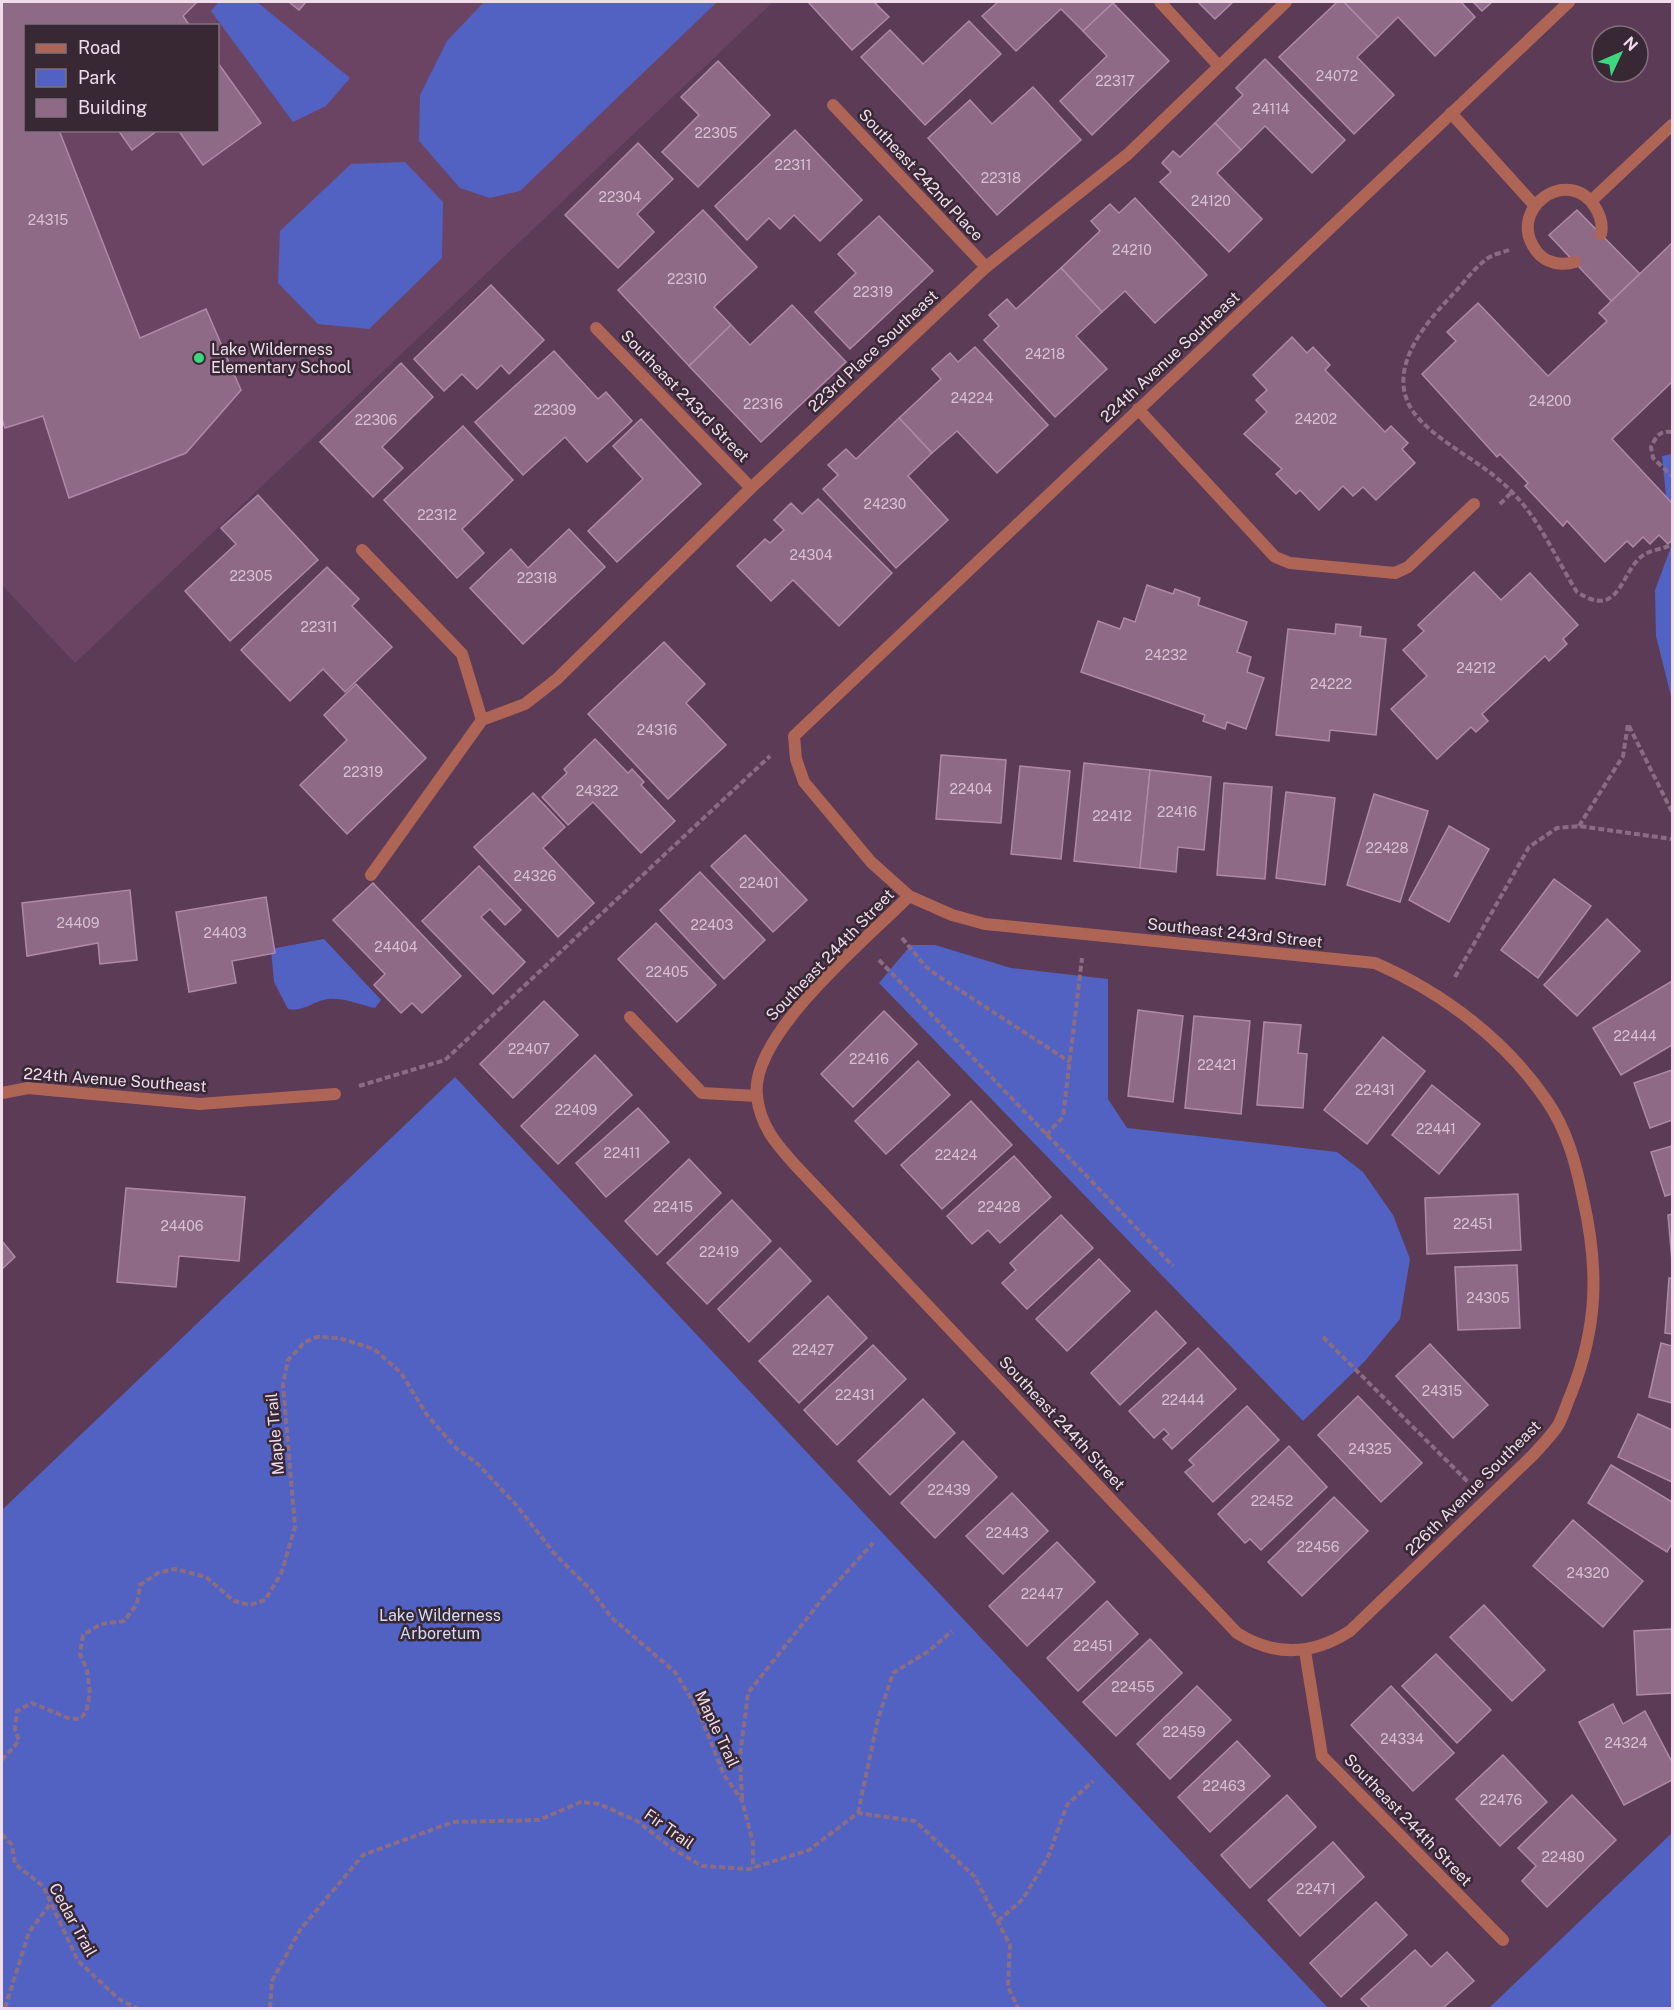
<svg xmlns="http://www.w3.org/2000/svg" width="1674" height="2010" font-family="'Public Sans',sans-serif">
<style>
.built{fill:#6b4464;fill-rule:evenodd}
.green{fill:#5262c2}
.building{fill:#8e6a87;stroke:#af89a7;stroke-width:1.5}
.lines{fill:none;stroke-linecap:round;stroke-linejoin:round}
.path{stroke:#8a6d84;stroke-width:4;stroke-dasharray:6 3;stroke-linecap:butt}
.service{stroke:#af6555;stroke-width:12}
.minor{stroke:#af6555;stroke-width:12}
.poi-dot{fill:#3cd77e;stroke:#372834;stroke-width:2}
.labels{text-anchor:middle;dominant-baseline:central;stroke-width:5;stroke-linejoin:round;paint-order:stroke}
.number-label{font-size:14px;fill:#d8c0d3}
.street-label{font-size:16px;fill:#f1dcec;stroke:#372834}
.poi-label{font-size:16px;fill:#f1dcec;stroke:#372834;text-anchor:start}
.park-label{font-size:16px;fill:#d6ddf9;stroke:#372834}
</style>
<rect width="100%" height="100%" fill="#5c3b56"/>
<!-- built -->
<path class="built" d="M2,2H773L75,663L2,585ZM26,26H218V130H26Z"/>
<!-- green -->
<g class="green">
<polygon points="219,2 257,2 350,78 326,106 293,122 211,11"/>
<polygon points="484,2 717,2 520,191 490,198 460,188 419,141 420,95 447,41"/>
<polygon points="405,162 443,202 442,258 369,329 318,324 278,283 280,231 351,164"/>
<polygon points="1672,454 1672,700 1656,636 1655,590 1671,547 1662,456"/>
<path d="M324,939L381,1000L375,1008C362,1005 342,997 328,999C313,1001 304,1012 288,1009L274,982L271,949Z"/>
<polygon points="911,945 935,945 1011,968 1108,979 1108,1099 1127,1128 1337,1152 1363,1172 1393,1215 1410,1259 1400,1319 1364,1362 1303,1421 879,983"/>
<polygon points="455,1077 1328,2008 2,2008 2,1510"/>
<polygon points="1672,1833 1672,2008 1489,2008"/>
</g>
<!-- building -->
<g class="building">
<polygon points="2,2 197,2 183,16 190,26 26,26 26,130 59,130 140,338 206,309 241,390 186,453 69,498 43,416 5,428 2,419"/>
<polygon points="289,2 306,2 299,10"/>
<polygon points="808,2 874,2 889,17 852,50"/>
<polygon points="998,2 1112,2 1113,3 1083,31 1061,9 1016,51 982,16"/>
<polygon points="1198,2 1233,2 1215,19"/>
<polygon points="1337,2 1344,2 1378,37 1357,57 1394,95 1354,134 1279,57"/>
<polygon points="1344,2 1461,2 1475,17 1435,56 1398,17 1378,37"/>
<polygon points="1473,2 1492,2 1482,11"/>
<polygon points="1113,3 1169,61 1092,135 1060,101 1107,56 1083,31"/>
<polygon points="969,21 1001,54 925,125 861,57 890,30 923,64"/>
<polygon points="1265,59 1345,140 1312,173 1265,126 1241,150 1215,123 1243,95 1236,88"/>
<polygon points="718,61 770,115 698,187 662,152 699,115 681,97"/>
<polygon points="218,63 261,123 203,165 178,130 218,130"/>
<polygon points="1033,87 1081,140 997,215 928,138 970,100 992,124"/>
<polygon points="1215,123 1241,150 1217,173 1262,219 1229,252 1160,182 1171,172 1162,163 1173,151 1180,157"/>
<polygon points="118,130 158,130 132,150"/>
<polygon points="795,130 862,200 820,241 794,215 780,229 769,218 747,240 715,206"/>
<polygon points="638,143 673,179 637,214 654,232 618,268 565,215"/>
<polygon points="1135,198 1207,275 1155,323 1125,291 1102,312 1061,268 1100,231 1091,221 1110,204 1119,213"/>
<polygon points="703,210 757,267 714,307 731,325 689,366 618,290"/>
<polygon points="1577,210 1640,274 1611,301 1549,235"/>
<polygon points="879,216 933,271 850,349 815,312 856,273 838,254"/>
<polygon points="1672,243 1672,382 1612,439 1672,503 1672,540 1668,544 1659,535 1650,544 1643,537 1633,547 1627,541 1605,562 1567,521 1563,526 1525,486 1528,483 1500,454 1497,457 1422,374 1456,341 1447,332 1478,303 1548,376 1607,321 1599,313"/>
<polygon points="1061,268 1102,312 1076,336 1107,369 1055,417 984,340 999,326 989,315 1007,299 1016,309"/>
<polygon points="491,285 544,340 509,374 501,365 477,389 462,374 444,391 414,359"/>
<polygon points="792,305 846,362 761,442 689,366 731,325 750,345"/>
<polygon points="1292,337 1307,353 1313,347 1330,365 1325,370 1385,432 1391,426 1408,443 1402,449 1415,463 1376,500 1363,487 1353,496 1343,486 1319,510 1300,490 1296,494 1276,474 1282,469 1244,434 1267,412 1256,400 1267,390 1253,375"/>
<polygon points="975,347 1048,425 997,473 957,431 932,453 899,418 941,379 932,369 950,353 958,362"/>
<polygon points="554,351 598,399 606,392 632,421 587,462 565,437 523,475 475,422"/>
<polygon points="401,363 433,397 382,447 403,468 373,497 320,442"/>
<polygon points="899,418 932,453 908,476 948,520 896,568 823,489 838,475 828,465 846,449 856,459"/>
<polygon points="641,419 701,484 617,562 588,531 643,479 613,446"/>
<polygon points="463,426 513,480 462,529 484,553 457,578 384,500"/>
<polygon points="258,495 318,560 230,641 185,591 236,544 221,528"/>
<polygon points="818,499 892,573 839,626 793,580 771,601 737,566 765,539 770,543 784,530 774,520 791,503 802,514"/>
<polygon points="569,529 605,567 523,644 470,588 511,549 528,568"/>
<polygon points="327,567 359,599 352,606 392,647 345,692 323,669 290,701 241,650"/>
<polygon points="1474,572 1501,600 1530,573 1578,625 1563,639 1567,644 1549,661 1545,656 1482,714 1488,721 1476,732 1471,727 1437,759 1391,709 1427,676 1403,650 1424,631 1418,625"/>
<polygon points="1147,585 1173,594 1175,589 1200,598 1198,605 1247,622 1237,652 1251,657 1247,672 1264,678 1246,729 1227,722 1225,729 1203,721 1205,715 1081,672 1098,621 1120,629 1124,618 1135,622"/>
<polygon points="1336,624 1361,627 1360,636 1386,639 1376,735 1330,730 1329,741 1276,735 1288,629 1335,634"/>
<polygon points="664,642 705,684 686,703 726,745 668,799 588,714"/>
<polygon points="356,684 426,758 347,834 300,785 347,740 324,715"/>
<polygon points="595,739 628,773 632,769 644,782 641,785 675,821 641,853 593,802 568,825 542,797 567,773 564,769"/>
<polygon points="941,755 1006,760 1001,823 936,819"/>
<polygon points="1084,763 1150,770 1140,868 1074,861"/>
<polygon points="1020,766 1070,771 1061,859 1011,854"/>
<polygon points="1150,770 1211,777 1204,850 1178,847 1176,872 1140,868"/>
<polygon points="1224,783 1272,787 1265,879 1217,875"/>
<polygon points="1286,792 1335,798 1325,885 1276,878"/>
<polygon points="533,793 565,827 543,848 594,903 558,937 474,847"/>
<polygon points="1374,794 1428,811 1400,902 1347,885"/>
<polygon points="1449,826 1489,849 1449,922 1409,900"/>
<polygon points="745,835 807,900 773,932 711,866"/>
<polygon points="479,866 521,910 505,925 490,909 481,917 525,962 493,994 422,921"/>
<polygon points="700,872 765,940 724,979 660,910"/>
<polygon points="1554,879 1591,906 1538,978 1501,950"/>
<polygon points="373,883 461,976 422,1013 412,1003 401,1013 374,985 385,974 333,920"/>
<polygon points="130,890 137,960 100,964 98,943 27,956 22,903"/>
<polygon points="266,897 275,953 232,961 236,983 189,992 176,912"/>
<polygon points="1607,919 1640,951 1577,1016 1544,985"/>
<polygon points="656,923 716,985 677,1022 618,959"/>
<polygon points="1672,981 1672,1045 1621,1075 1593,1028"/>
<polygon points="544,1001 578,1035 513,1098 480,1064"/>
<polygon points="1138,1010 1183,1016 1173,1102 1128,1096"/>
<polygon points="884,1011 917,1044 853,1107 821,1074"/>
<polygon points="1194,1016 1250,1021 1241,1114 1185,1108"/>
<polygon points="1264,1022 1301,1025 1298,1053 1307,1054 1303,1108 1257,1105"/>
<polygon points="1383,1037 1425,1071 1367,1144 1324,1110"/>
<polygon points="595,1055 632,1095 558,1164 521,1126"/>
<polygon points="918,1061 950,1095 886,1154 855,1121"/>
<polygon points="1672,1070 1672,1120 1650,1128 1634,1083"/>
<polygon points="1432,1085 1480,1124 1439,1174 1392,1135"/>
<polygon points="971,1101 1012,1145 942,1209 901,1165"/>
<polygon points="638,1108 669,1142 606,1197 576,1163"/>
<polygon points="1672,1146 1672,1194 1665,1196 1651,1152"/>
<polygon points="1014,1156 1051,1197 1000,1243 988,1230 972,1244 947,1216"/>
<polygon points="689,1159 721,1193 657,1255 625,1221"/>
<polygon points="126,1188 245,1197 239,1261 179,1256 176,1287 117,1282"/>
<polygon points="1518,1194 1521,1250 1427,1254 1425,1198"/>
<polygon points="732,1200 771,1241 707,1304 667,1263"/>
<polygon points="1672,1214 1672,1261 1668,1215"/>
<polygon points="1061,1215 1093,1248 1027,1309 1002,1283 1016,1270 1010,1263"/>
<polygon points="2,1241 15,1257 2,1269"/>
<polygon points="780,1248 811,1281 749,1342 718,1309"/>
<polygon points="1099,1259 1130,1291 1067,1351 1036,1319"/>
<polygon points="1517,1265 1520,1328 1458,1330 1455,1267"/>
<polygon points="1669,1278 1672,1278 1672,1334 1665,1333"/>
<polygon points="828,1296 867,1338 799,1403 759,1361"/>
<polygon points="1156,1311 1186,1343 1120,1405 1091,1373"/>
<polygon points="1661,1343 1672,1346 1672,1403 1649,1397"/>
<polygon points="1430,1344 1488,1405 1453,1438 1396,1376"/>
<polygon points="873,1345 906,1379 837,1445 804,1410"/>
<polygon points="1198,1348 1236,1389 1172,1449 1163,1439 1169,1434 1164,1429 1154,1438 1129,1411"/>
<polygon points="1358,1396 1422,1463 1381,1502 1318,1435"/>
<polygon points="923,1399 955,1433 890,1495 858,1461"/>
<polygon points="1247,1406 1279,1440 1213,1502 1185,1472 1194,1465 1189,1460"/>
<polygon points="1638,1414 1672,1430 1672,1482 1618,1457"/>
<polygon points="963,1441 997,1477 935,1538 901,1503"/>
<polygon points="1289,1446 1327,1487 1261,1550 1250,1539 1245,1543 1218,1514"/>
<polygon points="1611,1465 1672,1502 1672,1543 1667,1552 1588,1503"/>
<polygon points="1012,1493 1048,1531 1003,1574 966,1536"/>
<polygon points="1334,1497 1368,1531 1302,1596 1268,1562"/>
<polygon points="1573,1520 1643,1581 1603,1627 1533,1566"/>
<polygon points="1057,1542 1095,1582 1027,1646 989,1606"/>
<polygon points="1107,1601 1138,1634 1078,1691 1047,1658"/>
<polygon points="1484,1605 1545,1670 1512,1701 1450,1637"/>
<polygon points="1672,1629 1672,1693 1637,1695 1634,1631"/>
<polygon points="1150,1639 1182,1673 1116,1736 1083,1702"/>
<polygon points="1436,1654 1491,1710 1457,1743 1402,1686"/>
<polygon points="1197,1686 1231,1720 1170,1779 1137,1744"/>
<polygon points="1391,1686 1454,1753 1413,1791 1351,1725"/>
<polygon points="1613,1704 1623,1724 1645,1711 1672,1762 1672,1780 1624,1805 1579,1722"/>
<polygon points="1237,1741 1270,1776 1210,1832 1178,1797"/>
<polygon points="1503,1755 1547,1802 1500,1846 1456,1799"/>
<polygon points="1287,1795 1316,1827 1250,1888 1221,1855"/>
<polygon points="1572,1795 1616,1840 1547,1907 1522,1881 1536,1866 1518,1848"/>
<polygon points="1333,1842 1364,1877 1300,1936 1268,1900"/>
<polygon points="1376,1902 1407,1935 1341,1997 1310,1963"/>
<polygon points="1415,1950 1431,1967 1447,1952 1474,1981 1443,2008 1370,2008 1361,1999"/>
</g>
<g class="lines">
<!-- path -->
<g class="path">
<path d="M1509,250C1501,253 1490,255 1484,261C1474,269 1465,281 1456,291C1425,323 1378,376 1420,420C1447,448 1486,464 1513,493C1541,522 1556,559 1577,592C1620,620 1620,573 1642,556C1651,549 1663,550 1672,544"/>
<path d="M1672,432C1659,430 1656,437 1651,447L1653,458L1672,476"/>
<polyline points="1500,504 1512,492"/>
<polyline points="1579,826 1623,756 1628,724 1672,812"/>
<polyline points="902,938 926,967 938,976 1070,1062"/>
<polyline points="879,960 1173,1266"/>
<polyline points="1455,977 1529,847 1557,828 1579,826 1672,839"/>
<polyline points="359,1086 445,1060 770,756"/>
<polyline points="1046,1135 1063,1117 1082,958"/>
<polyline points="1323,1337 1469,1483"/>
<polyline points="2,1760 19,1741 15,1729 17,1711 32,1703 68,1718 80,1719 86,1712 90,1693 87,1670 80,1654 83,1635 101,1624 124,1621 137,1604 140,1585 158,1573 175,1569 206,1577 234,1601 250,1605 265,1600 281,1574 295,1527 283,1384 288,1360 305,1342 317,1337 339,1338 374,1349 401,1373 427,1415 456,1448 478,1464 517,1506 554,1553 590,1589 612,1618 675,1672 698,1710 724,1775 742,1800 753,1843 753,1868"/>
<polyline points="742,1799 740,1756 748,1693 823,1598 873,1543"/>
<polyline points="858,1813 878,1719 893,1673 929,1651 952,1631"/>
<polyline points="2,1834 12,1845 15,1864 43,1886 78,1961 120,2000 137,2008"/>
<polyline points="998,1921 1023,1899 1048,1857 1067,1805 1093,1781"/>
<polyline points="5,2008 29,1932 51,1903"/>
<polyline points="270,2008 272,1981 300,1930 363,1855 453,1822 539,1820 581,1802 599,1804 637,1821 673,1849 702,1866 749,1869 809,1850 858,1813 915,1821 975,1877 1010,1945 1008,1987 1018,2008"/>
</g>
<!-- service -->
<g class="service">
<polyline points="1451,113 1535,206"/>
<polyline points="1591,201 1672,125"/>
<path d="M1575,262C1561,266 1546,263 1537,252C1504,210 1568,164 1595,207C1600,215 1603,225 1601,234"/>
<polyline points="1138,409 1275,557 1290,563 1395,573 1408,567 1474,504"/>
<polyline points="371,875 482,720"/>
<polyline points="630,1017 702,1093 757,1096"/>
</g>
<!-- minor -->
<g class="minor">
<polyline points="1160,2 1218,65"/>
<polyline points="833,105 986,267"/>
<polyline points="596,328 751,488"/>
<polyline points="362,550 462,654 482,720 525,704 557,679 751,488 986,267 1128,154 1286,2"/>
<path d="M909,896C868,938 749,1035 757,1096C760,1126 777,1145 796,1166L1237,1633C1275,1657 1313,1655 1350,1631L1533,1455C1541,1446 1550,1437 1557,1427C1563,1418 1566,1405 1571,1394C1598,1326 1599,1269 1583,1198C1576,1164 1567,1130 1547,1101C1506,1040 1442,992 1375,963L985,924L952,915L909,896L871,862L804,782L796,759L794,736L1569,2"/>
<polyline points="2,1093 28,1088 200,1104 335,1094"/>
<polyline points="1305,1651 1322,1756 1503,1940"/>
</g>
</g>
<!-- markers -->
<circle class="poi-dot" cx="199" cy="358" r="6"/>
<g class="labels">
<!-- number labels -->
<g class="number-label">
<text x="1337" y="76">24072</text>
<text x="1115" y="81">22317</text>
<text x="1271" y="109">24114</text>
<text x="716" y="133">22305</text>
<text x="793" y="165">22311</text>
<text x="1001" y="178">22318</text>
<text x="620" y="197">22304</text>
<text x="1211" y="201">24120</text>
<text x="48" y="220">24315</text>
<text x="1132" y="250">24210</text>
<text x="687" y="279">22310</text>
<text x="873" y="292">22319</text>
<text x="1045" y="354">24218</text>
<text x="972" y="398">24224</text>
<text x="1550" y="401">24200</text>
<text x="763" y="404">22316</text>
<text x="555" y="410">22309</text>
<text x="1316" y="419">24202</text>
<text x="376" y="420">22306</text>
<text x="885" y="504">24230</text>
<text x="437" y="515">22312</text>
<text x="811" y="555">24304</text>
<text x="251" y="576">22305</text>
<text x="537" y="578">22318</text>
<text x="319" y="627">22311</text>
<text x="1166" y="655">24232</text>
<text x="1476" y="668">24212</text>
<text x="1331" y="684">24222</text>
<text x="657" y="730">24316</text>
<text x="363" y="772">22319</text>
<text x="971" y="789">22404</text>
<text x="597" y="791">24322</text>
<text x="1177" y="812">22416</text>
<text x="1112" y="816">22412</text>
<text x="1387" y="848">22428</text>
<text x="535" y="876">24326</text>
<text x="759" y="883">22401</text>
<text x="78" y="923">24409</text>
<text x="712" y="925">22403</text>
<text x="225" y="933">24403</text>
<text x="396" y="947">24404</text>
<text x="667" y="972">22405</text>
<text x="1635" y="1036">22444</text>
<text x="529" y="1049">22407</text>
<text x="869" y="1059">22416</text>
<text x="1217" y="1065">22421</text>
<text x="1375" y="1090">22431</text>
<text x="576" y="1110">22409</text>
<text x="1436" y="1129">22441</text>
<text x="622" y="1153">22411</text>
<text x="956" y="1155">22424</text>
<text x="673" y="1207">22415</text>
<text x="999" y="1207">22428</text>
<text x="1473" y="1224">22451</text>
<text x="182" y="1226">24406</text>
<text x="719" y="1252">22419</text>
<text x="1488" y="1298">24305</text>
<text x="813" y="1350">22427</text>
<text x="1442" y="1391">24315</text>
<text x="855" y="1395">22431</text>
<text x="1183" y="1400">22444</text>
<text x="1370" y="1449">24325</text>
<text x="949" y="1490">22439</text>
<text x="1272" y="1501">22452</text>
<text x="1007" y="1533">22443</text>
<text x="1318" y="1547">22456</text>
<text x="1588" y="1573">24320</text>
<text x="1042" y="1594">22447</text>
<text x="1093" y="1646">22451</text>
<text x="1133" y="1687">22455</text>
<text x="1184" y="1732">22459</text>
<text x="1402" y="1739">24334</text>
<text x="1626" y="1743">24324</text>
<text x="1224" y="1786">22463</text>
<text x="1501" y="1800">22476</text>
<text x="1563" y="1857">22480</text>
<text x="1316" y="1889">22471</text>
</g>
<!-- street labels -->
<g class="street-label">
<text transform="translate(921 175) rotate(47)">Southeast 242nd Place</text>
<text transform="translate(873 351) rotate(-43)">223rd Place Southeast</text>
<text transform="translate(1170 357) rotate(-43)">224th Avenue Southeast</text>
<text transform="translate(685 396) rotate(46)">Southeast 243rd Street</text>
<text transform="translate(1235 933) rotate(6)">Southeast 243rd Street</text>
<text transform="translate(830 955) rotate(-46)">Southeast 244th Street</text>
<text transform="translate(115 1080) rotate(4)">224th Avenue Southeast</text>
<text transform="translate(1062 1423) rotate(47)">Southeast 244th Street</text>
<text transform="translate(275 1434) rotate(-95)">Maple Trail</text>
<text transform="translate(1473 1488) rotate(-45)">226th Avenue Southeast</text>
<text transform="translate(717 1729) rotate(65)">Maple Trail</text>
<text transform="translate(1408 1820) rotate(46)">Southeast 244th Street</text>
<text transform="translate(669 1829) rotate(35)">Fir Trail</text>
<text transform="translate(73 1920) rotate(61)">Cedar Trail</text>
</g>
<!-- poi labels -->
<g class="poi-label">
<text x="211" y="349">Lake Wilderness<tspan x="211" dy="18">Elementary School</tspan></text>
</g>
<!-- park labels -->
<g class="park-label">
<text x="440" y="1615">Lake Wilderness<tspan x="440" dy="18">Arboretum</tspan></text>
</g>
</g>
<!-- border -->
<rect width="1674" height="2010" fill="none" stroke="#f1dcec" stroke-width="6"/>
<!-- legend -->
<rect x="24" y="24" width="195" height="108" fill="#372834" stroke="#81707e" stroke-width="1.5"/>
<rect x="36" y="44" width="30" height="9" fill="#af6555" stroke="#81707e" stroke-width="1.5"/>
<text x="78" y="54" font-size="18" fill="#f1dcec">Road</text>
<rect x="36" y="69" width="30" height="18" fill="#5262c2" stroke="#81707e" stroke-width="1.5"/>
<text x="78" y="84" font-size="18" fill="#f1dcec">Park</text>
<rect x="36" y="99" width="30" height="18" fill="#8e6a87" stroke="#81707e" stroke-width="1.5"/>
<text x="78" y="114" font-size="18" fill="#f1dcec">Building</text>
<!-- north arrow -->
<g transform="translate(1620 54) rotate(46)"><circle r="28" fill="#372834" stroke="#81707e" stroke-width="1.5"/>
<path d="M0-4.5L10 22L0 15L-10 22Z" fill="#3cd77e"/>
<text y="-9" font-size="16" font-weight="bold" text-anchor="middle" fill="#f1dcec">N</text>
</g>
</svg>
